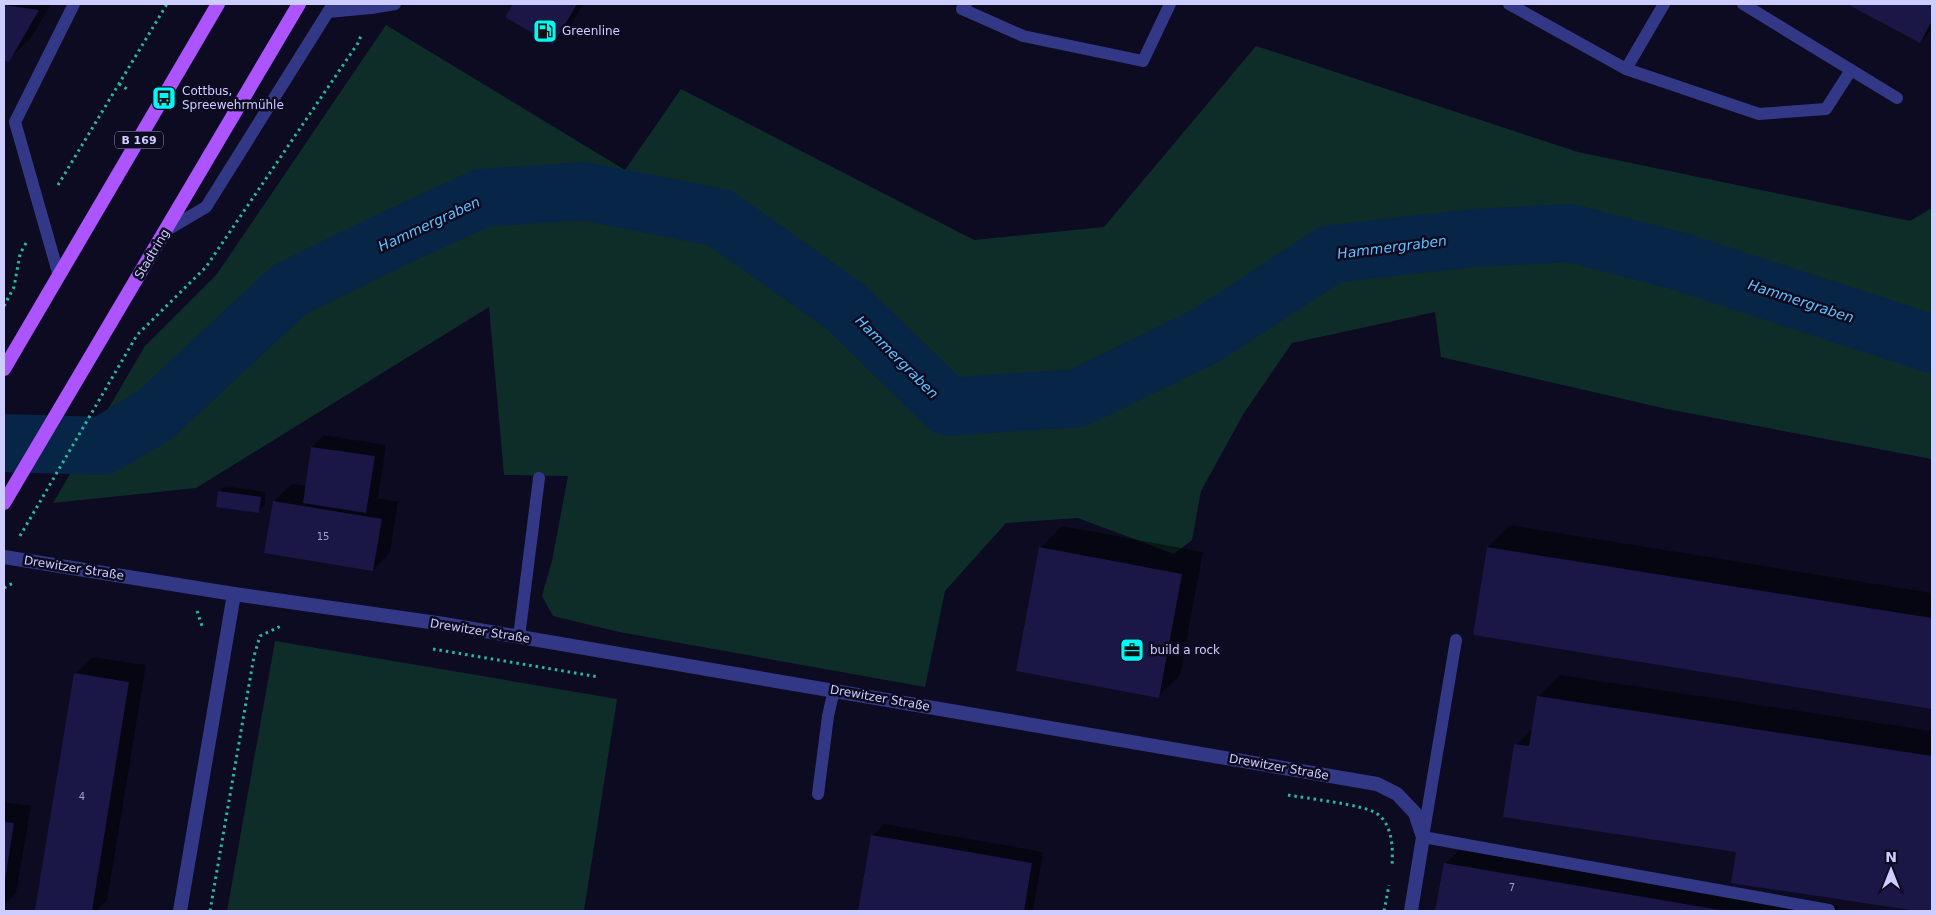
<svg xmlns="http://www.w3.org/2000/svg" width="1936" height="915" font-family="'DejaVu Sans',sans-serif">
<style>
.green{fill:#0e2d28}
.shadow{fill:#0007}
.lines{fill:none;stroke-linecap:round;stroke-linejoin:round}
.river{stroke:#072546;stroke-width:58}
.building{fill:#1a1645}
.path{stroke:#23bca2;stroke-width:3;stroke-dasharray:2.5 4;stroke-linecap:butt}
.service{stroke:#323885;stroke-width:12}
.minor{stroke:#323885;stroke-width:14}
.primary{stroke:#ac54ff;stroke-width:14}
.labels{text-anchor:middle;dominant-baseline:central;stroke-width:5;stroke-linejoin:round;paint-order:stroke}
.number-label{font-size:10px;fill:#a09fd0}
.shield{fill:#0d0b22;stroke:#9393bd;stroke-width:1}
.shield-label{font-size:11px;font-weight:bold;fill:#cdcdff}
.poi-label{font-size:12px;fill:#cdcdff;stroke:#0d0b22;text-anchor:start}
.street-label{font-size:12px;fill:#cdcdff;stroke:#0d0b22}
.water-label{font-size:14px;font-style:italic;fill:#5bc5ff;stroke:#0d0b22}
</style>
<rect width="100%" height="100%" fill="#0d0b22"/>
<!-- green -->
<g class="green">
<polygon points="386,25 625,170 681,89 974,240 1104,227 1256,46 1578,152 1910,221 1932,208 1932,459 1667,409 1441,357 1435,312 1292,343 1244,413 1201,491 1192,540 1174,554 1078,518 1006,523 945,591 925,687 619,632 553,616 542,596 552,561 568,476 504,475 489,307 196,488 53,503 145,346 217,274"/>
<polygon points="275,641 617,699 584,911 227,911"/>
</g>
<!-- shadow -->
<g class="shadow">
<polygon points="4,4 51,4 31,38 8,60 4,60"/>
<polygon points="515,4 583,4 570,26 553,43 507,16"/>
<polygon points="1849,4 1932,4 1932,29 1920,42"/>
<polygon points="324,435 386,445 378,498 398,502 390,552 373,570 274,501 292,484 306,486 312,447"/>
<polygon points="225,486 266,492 265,505 259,511 219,492"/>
<polygon points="1510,525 1932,593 1932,707 1474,634 1488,547"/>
<polygon points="1062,526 1203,552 1180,675 1158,697 1040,548"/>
<polygon points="93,657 146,665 107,900 96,911 52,911 37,909 75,674"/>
<polygon points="1560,675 1932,731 1932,911 1732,882 1737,851 1516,745 1534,727 1538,697"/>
<polygon points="4,802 31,806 16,893 4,906"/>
<polygon points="884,824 1043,852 1033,911 859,911 872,836"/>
<polygon points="1467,842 1838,905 1837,911 1437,911 1445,864"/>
</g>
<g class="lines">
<!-- river -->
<polyline class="river" points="4,443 102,446 155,415 289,290 380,245 482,198 584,191 720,218 847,308 948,407 1078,398 1207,335 1331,254 1474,238 1570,233 1678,261 1932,344"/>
</g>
<!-- building -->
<g class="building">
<polygon points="513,4 577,4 553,45 505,17"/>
<polygon points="1847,4 1932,4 1932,21 1920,43"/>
<polygon points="4,5 39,10 9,62 4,61"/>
<polygon points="311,447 375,456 366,513 303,503"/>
<polygon points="218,491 261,497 259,513 216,507"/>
<polygon points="273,501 382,519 373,571 264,553"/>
<polygon points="1039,547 1182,574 1159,698 1016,671"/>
<polygon points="1487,547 1932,618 1932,709 1473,635"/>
<polygon points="74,673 129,682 92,911 45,911 35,910"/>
<polygon points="1537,696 1932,756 1932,911 1917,911 1731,883 1736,852 1503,817 1514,744 1529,746"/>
<polygon points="4,822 14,823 5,880 4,880"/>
<polygon points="871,835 1032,863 1024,911 858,911"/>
<polygon points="1444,863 1720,910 1720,911 1435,911"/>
</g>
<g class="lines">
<!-- path -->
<g class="path">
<polyline points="119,84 127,89"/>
<polyline points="58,185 167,4"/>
<polyline points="4,306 14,287 20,254 26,243"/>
<polyline points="20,536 137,335 206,267 358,43 362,33"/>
<polyline points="4,588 13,583"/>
<polyline points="197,611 202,626 205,627"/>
<polyline points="433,649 599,677"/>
<path d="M1288,795C1305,798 1364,805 1376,813C1393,824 1393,849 1392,866"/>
<polyline points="210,911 254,656 260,636 281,626"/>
<polyline points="1384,911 1389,885"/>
</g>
<!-- service -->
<g class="service">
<polyline points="966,4 962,9 1023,36 1143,61 1170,4"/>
<polyline points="1509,4 1626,69 1759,114 1826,109 1851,70"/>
<polyline points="1743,4 1897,98"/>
<polyline points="328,12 371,8 395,4"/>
<polyline points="1626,69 1664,4"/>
<polyline points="167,230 206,207 333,4"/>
<polyline points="59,276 15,122 74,4"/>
<polyline points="519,637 539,478"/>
<polyline points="1456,640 1423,837 1829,910"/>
<polyline points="818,794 828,716 834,690"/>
</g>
<!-- minor -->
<g class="minor">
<polyline points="4,557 234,594 444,624 1377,784 1397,794 1415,813 1423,837 1411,911"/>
<polyline points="180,911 234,594"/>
</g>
<!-- primary -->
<g class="primary">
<polyline points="4,369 218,4"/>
<polyline points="4,503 299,4"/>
</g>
</g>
<!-- icons -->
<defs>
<g id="fuel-square" transform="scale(1.25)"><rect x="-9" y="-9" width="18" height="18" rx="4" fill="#00f8f5" stroke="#0d0b22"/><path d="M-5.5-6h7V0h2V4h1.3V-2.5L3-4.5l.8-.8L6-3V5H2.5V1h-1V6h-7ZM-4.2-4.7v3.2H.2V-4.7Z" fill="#111"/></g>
<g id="bus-square" transform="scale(1.25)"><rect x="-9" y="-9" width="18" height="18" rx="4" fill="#00f8f5" stroke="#0d0b22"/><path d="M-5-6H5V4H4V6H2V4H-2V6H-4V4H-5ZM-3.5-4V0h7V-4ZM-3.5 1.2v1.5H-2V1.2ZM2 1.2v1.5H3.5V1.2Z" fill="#111"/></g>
<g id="office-square" transform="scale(1.25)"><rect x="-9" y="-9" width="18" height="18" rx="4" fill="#00f8f5" stroke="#0d0b22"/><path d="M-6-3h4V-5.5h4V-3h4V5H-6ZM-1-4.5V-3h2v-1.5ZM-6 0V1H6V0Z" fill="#111"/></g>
</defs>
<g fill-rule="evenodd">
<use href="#fuel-square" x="545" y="31"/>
<use href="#bus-square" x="164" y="98"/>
<use href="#office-square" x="1132" y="650"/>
</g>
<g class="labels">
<!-- number labels -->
<g class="number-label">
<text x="323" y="536">15</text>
<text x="82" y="796">4</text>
<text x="1512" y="887">7</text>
</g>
<!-- shield labels -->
<rect class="shield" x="115" y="131.5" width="48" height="17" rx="4"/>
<g class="shield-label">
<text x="139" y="140">B 169</text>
</g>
<!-- poi labels -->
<g class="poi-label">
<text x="562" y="31">Greenline</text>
<text x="182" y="91">Cottbus,<tspan x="182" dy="14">Spreewehrmühle</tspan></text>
<text x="1150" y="650">build a rock</text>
</g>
<!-- street labels -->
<g class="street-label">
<text transform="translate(152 254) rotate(-59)">Stadtring</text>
<text transform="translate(74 568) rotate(9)">Drewitzer Straße</text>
<text transform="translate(480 631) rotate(9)">Drewitzer Straße</text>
<text transform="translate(880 698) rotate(10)">Drewitzer Straße</text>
<text transform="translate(1279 767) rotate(10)">Drewitzer Straße</text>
</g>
<!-- water labels -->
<g class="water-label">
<text transform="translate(429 224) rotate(-25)">Hammergraben</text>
<text transform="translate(1392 247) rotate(-7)">Hammergraben</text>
<text transform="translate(1801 301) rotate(18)">Hammergraben</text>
<text transform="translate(897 357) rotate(45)">Hammergraben</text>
</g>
</g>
<!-- border -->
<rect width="1936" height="915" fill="none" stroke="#cdcdff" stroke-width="10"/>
<!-- north arrow -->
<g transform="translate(1891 870)" stroke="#0d0b22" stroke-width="4" paint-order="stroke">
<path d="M0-4L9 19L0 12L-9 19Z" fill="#cdcdff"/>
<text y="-8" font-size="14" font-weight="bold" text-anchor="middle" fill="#cdcdff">N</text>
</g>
</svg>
